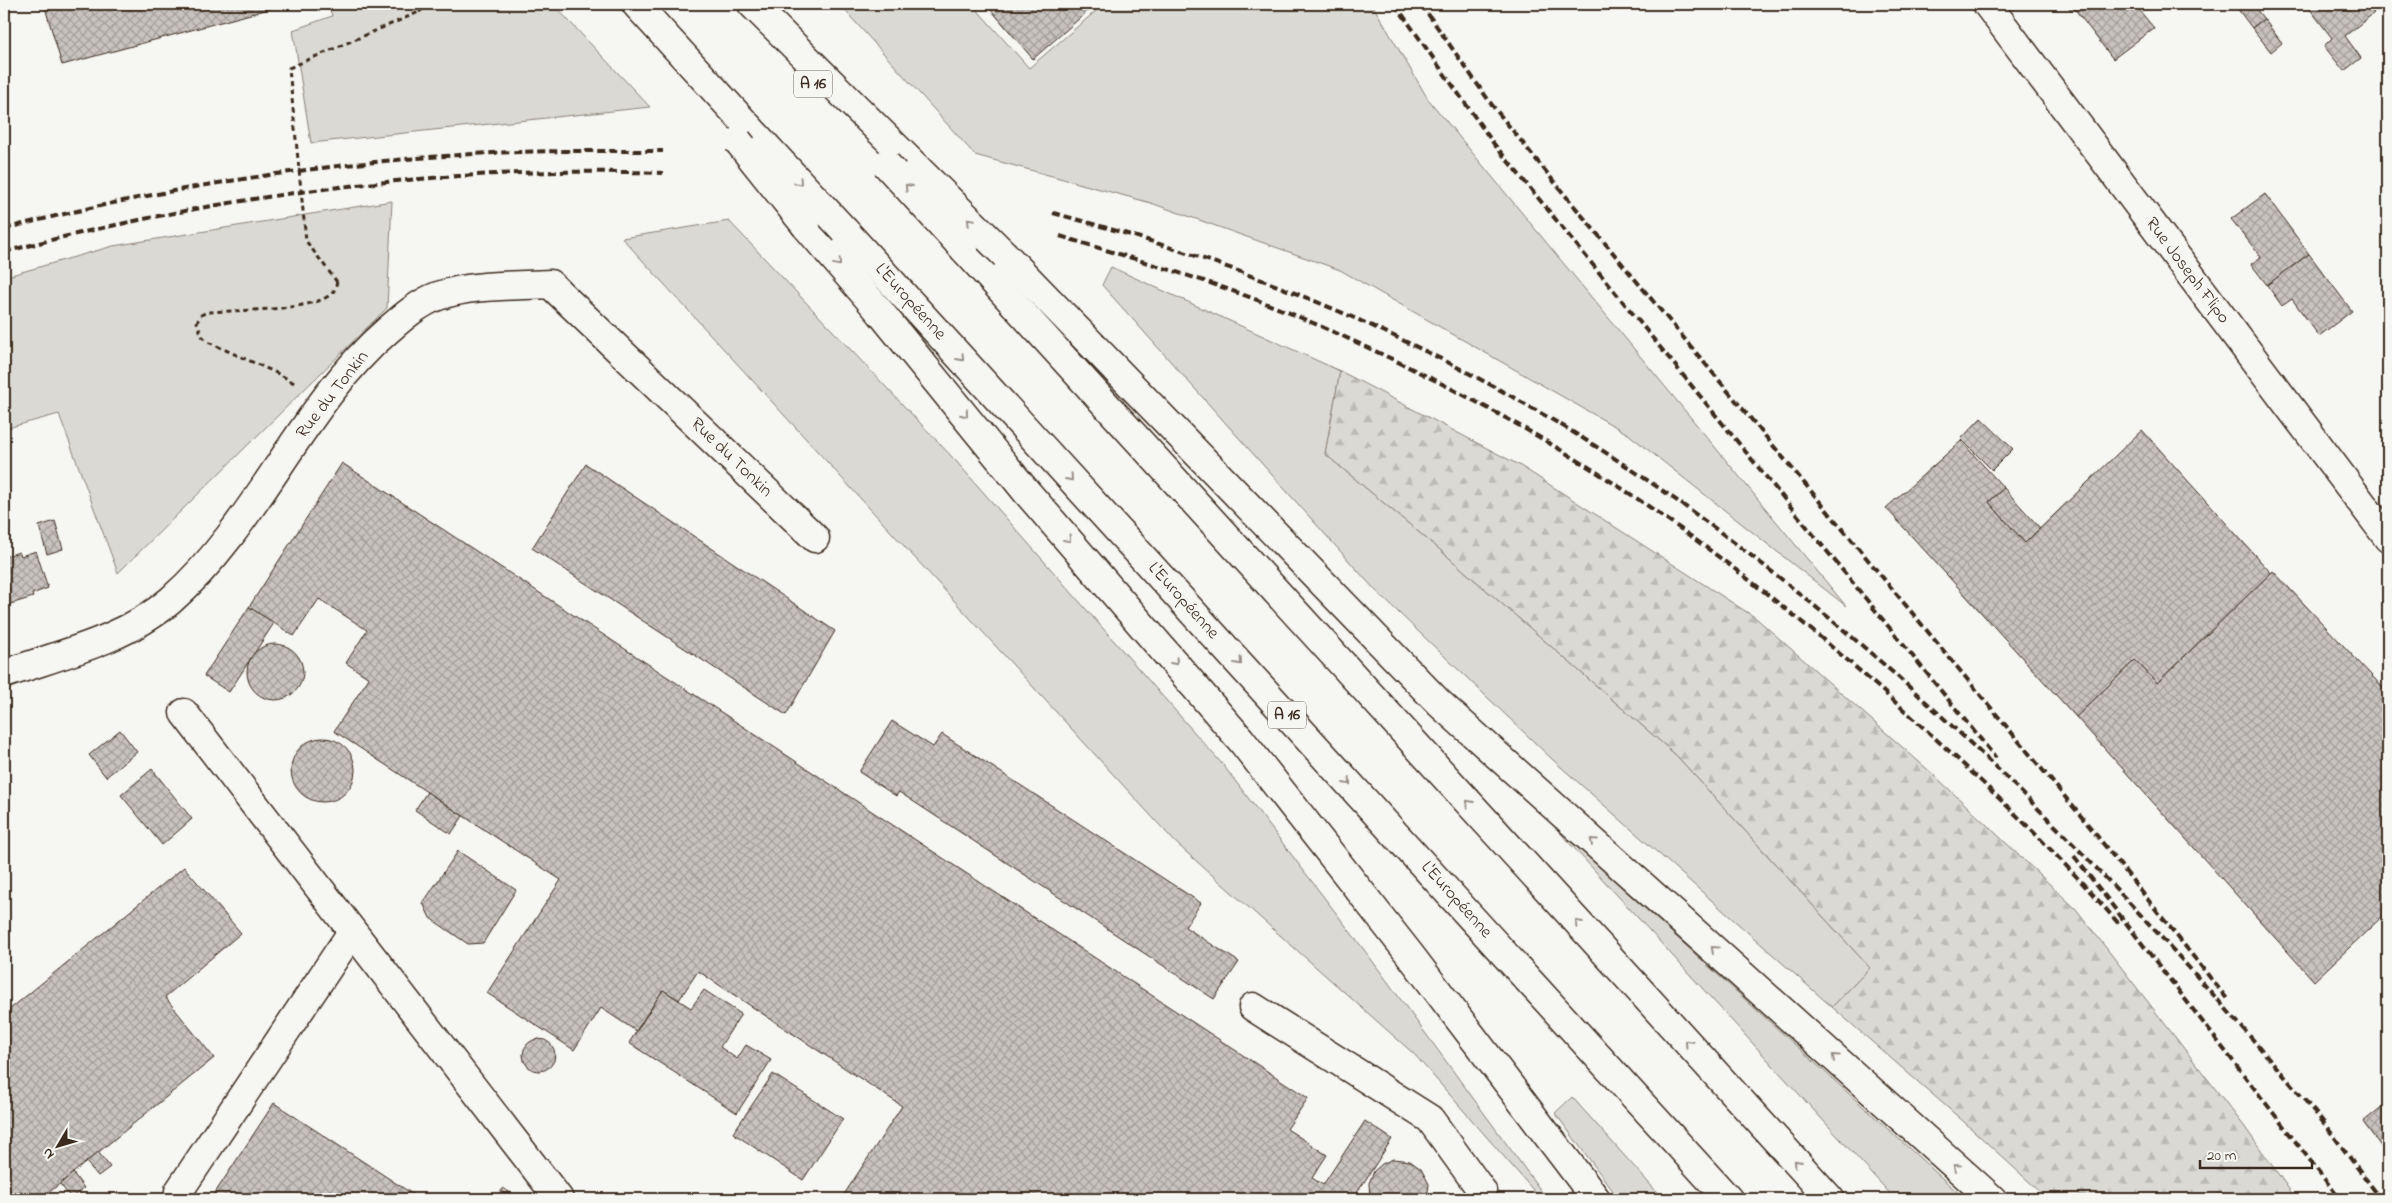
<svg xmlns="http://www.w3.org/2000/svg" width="2392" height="1203" font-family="'Indie Flower',sans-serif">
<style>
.grass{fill:#dad9d3;stroke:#8a8278}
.forest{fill:url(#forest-firs);stroke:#8a8278}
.building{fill:url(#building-cross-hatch);stroke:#3b2a1e}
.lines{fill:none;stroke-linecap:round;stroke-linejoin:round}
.minor-casing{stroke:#3b2a1e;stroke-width:31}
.highway-casing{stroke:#3b2a1e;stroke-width:31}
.path{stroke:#3b2a1e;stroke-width:3;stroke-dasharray:5 4;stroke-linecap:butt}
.minor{stroke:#f6f6f2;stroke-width:28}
.highway{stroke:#f6f6f2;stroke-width:28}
.rail{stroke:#3b2a1e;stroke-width:4;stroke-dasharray:8 4;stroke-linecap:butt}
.highway-bridge-casing{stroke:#3b2a1e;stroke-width:31;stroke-linecap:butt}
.path-bridge{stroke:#3b2a1e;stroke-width:3;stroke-dasharray:5 4;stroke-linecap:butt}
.highway-bridge{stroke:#f6f6f2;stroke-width:28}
.oneway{stroke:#989088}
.labels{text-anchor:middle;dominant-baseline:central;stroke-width:5;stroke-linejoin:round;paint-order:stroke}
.shield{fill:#f6f6f2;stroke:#73675e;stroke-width:1}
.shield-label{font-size:16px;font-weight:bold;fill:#3b2a1e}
.street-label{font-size:18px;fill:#3b2a1e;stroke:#f6f6f2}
</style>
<defs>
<pattern id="forest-firs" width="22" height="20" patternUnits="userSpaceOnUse" patternTransform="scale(1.25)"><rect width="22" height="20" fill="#dad9d3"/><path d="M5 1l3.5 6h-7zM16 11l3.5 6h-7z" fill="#bcbab5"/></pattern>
<pattern id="building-cross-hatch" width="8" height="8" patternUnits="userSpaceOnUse" patternTransform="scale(1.25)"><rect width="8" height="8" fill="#c8c3be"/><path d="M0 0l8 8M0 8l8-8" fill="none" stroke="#a49f9a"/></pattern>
</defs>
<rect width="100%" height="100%" fill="#f6f6f2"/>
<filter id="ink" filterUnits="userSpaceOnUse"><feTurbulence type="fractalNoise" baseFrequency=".02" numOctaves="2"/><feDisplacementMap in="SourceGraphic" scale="10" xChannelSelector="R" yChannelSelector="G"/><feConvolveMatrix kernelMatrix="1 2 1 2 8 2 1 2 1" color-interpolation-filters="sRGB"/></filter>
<g filter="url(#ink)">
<!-- grass -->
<g class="grass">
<polygon points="328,4 553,4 650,107 311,143 293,30 332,16"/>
<polygon points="839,4 972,4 1029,68 1104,4 1372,4 1428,99 1846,606 1628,434 1340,270 1151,203 975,155"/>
<polygon points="392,201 387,308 118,573 59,414 4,429 4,277 113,246"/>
<polygon points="729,221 955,460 1223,765 1368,955 1547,1199 1541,1199 1414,1054 1176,843 622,238"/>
<polygon points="1111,267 1340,371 1325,454 1439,549 1676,755 1870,968 1832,1007 1553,760 1375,590 1102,285"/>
<polygon points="1553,825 1965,1199 1895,1199"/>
<polygon points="1572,1097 1663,1199 1619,1199 1555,1113"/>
</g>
<!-- forest -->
<polygon class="forest" points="1340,371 1519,465 1756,618 1935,776 2076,909 2244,1126 2296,1199 2048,1199 1963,1121 1832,1007 1870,968 1676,755 1439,549 1325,454"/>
<!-- building -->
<g class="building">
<polygon points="44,4 279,4 280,6 62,65"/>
<polygon points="986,4 1096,4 1033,59"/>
<polygon points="2066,4 2148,4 2139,10 2154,28 2113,59 2074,8 2071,10"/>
<polygon points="2234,4 2252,4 2264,19 2252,28"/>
<polygon points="2306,4 2367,4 2374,13 2345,36 2361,58 2344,71 2324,46 2332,38"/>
<polygon points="2264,19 2282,43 2271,52 2252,28"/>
<polygon points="2265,194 2309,254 2267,285 2251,264 2261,257 2231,219"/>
<polygon points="2309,254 2352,311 2319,336 2292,299 2282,306 2267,285"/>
<polygon points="1981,418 2013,449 1992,470 1961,439"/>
<polygon points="2142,430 2271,573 2157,683 2135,660 2076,717 1886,508 1961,441 2004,488 1989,502 2025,543"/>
<polygon points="342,463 1308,1098 1287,1129 1327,1155 1312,1178 1323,1185 1365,1121 1392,1139 1353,1199 841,1199 902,1106 698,971 679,1000 663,990 636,1031 601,1008 574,1050 487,993 561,880 334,731 369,678 346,663 367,630 319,599 294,636 249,607"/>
<polygon points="586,464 835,631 786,715 532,548"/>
<polygon points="2004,488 2040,528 2025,543 1989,502"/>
<polygon points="55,521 63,549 47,554 39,526"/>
<polygon points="36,551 48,588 32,594 33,597 4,606 4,557 19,552 21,556"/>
<polygon points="2273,571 2388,693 2388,911 2314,981 2076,717 2135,660 2157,683"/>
<polygon points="249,607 274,623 229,692 204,676"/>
<circle cx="275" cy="672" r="28"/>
<polygon points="892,721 933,747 942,734 1201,903 1185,927 1239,962 1214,999 899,792 896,796 859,772"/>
<polygon points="120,730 137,752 106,777 89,755"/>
<circle cx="323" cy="770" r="32"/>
<polygon points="152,769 192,819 162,845 121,795"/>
<polygon points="427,792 463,816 451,834 415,810"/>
<polygon points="458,851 516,890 483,943 468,944 430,918 423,903"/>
<polygon points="184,867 241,933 165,997 214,1058 41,1199 4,1199 4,1014"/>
<polygon points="663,990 691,1008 704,990 741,1014 720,1047 737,1059 746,1045 771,1060 737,1113 629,1043"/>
<circle cx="539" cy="1055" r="16"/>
<polygon points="773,1074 843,1119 803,1180 733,1133"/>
<polygon points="274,1103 420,1199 211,1199"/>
<polygon points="2384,1105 2388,1111 2388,1156 2363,1122"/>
<polygon points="98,1152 110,1167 98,1176 86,1162"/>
<polygon points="1393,1159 1410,1161 1421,1169 1429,1184 1427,1199 1370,1199 1369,1183 1374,1171 1382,1164"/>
<polygon points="73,1173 84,1188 72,1199 60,1184"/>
<polygon points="503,1188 520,1199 496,1199"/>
</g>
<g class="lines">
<!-- minor casing -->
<g class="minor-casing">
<g id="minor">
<polyline points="1987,4 2388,538"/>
<path d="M4,674C61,654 125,640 171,600C259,523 300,406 388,330C403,317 419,303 438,296C472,284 514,286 550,284L815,538"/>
<polyline points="184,713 559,1199"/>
<polyline points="1253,1007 1430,1119 1482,1191 1477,1199"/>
<polyline points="178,1199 179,1191 352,932"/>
</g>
</g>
<!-- highway casing -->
<g class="highway-casing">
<g id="highway">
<polyline points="636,4 766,146"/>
<polyline points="752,4 918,169"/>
<polyline points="806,226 881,313 1025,490 1241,740 1411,956 1596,1199"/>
<polyline points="845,231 1728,1199"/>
<polyline points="964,249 1830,1199"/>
<polyline points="1005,255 1439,703 1992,1199"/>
</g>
</g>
<!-- path -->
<g class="path">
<polyline points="419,12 429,4"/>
<path d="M294,383L281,375L208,342L202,336L197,322L201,315L207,312C234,310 317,312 333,292C335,290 336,285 337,282"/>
</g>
<!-- minor -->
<use href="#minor" class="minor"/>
<!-- highway -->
<use href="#highway" class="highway"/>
<!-- rail -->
<g class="rail">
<polyline points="1395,4 1494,144 1996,758"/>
<polyline points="1421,4 1492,105 1560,189 2090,827 2228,1000"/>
<path d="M1053,213C1282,273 1502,373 1694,513C1932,685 2136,899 2324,1123"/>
<path d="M4,229C152,190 306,165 459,155C527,150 595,151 663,151"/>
<path d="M1060,236C1134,259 1209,280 1280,309C1408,362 1534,428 1648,506C1735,566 1817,632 1895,702C1973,772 2050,844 2119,924"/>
<path d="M4,252C219,195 441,165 663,173"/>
<polyline points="2074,856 2340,1199"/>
<polyline points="2320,1118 2381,1199"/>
</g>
<!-- highway-bridge casing -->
<g class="highway-bridge-casing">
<g id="highway-bridge">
<polyline points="738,141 806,226"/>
<polyline points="766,146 845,231"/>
<polyline points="886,164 964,249"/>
<polyline points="918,169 1005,255"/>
</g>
</g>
<!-- path-bridge -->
<polyline class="path-bridge" points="337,282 306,241 289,68 419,12"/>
<!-- highway-bridge -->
<use href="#highway-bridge" class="highway-bridge"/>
</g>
<!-- one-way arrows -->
<defs><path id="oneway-chevron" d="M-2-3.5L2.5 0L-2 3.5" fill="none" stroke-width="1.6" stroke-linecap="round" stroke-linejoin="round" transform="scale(1.25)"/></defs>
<g class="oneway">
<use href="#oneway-chevron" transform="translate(799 182) rotate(47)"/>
<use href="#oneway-chevron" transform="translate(908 187) rotate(-132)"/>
<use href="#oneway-chevron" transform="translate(970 221) rotate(-135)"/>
<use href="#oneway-chevron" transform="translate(838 263) rotate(49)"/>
<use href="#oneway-chevron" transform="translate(961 358) rotate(48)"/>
<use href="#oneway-chevron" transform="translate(965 414) rotate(51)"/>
<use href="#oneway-chevron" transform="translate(1070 478) rotate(48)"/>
<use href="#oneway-chevron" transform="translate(1068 539) rotate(49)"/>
<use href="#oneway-chevron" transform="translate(1175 662) rotate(48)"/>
<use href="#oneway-chevron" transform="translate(1239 662) rotate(48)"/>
<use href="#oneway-chevron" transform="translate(1348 782) rotate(48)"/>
<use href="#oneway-chevron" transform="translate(1469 803) rotate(-132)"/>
<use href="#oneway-chevron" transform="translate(1593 841) rotate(-138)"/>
<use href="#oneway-chevron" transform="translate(1578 923) rotate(-132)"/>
<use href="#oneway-chevron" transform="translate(1714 949) rotate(-138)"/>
<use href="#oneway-chevron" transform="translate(1688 1043) rotate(-132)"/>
<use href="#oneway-chevron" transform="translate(1835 1057) rotate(-138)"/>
<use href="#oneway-chevron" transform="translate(1797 1163) rotate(-132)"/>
<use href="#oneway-chevron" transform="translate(1956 1167) rotate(-138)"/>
</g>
</g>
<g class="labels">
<!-- shield labels -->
<g class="shield">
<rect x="794" y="70.5" width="38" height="27" rx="4"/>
<rect x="1268" y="701.5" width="38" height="27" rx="4"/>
</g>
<g class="shield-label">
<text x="813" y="84">A 16</text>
<text x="1287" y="715">A 16</text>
</g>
<!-- street labels -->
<g class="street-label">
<text transform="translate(2187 271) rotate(53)">Rue Joseph Flipo</text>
<text transform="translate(910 302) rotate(48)">L'Européenne</text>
<text transform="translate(333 395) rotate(-52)">Rue du Tonkin</text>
<text transform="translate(731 458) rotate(44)">Rue du Tonkin</text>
<text transform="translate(1183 601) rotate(48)">L'Européenne</text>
<text transform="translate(1456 900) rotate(48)">L'Européenne</text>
</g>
</g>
<!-- margin -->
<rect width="2392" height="1203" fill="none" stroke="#f6f6f2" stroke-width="20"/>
<rect x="10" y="10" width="2372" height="1183" fill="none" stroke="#3b2a1e" stroke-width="2" filter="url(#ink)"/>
<!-- north arrow -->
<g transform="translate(58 1146) rotate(232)" stroke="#f6f6f2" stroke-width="4" paint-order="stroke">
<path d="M0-4L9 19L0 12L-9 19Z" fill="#3b2a1e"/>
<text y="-8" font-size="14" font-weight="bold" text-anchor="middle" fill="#3b2a1e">N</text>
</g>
<!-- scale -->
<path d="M2200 1160v8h112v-8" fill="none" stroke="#3b2a1e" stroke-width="2.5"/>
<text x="2207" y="1160" font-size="15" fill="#3b2a1e" stroke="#f6f6f2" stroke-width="4" paint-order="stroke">20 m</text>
</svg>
